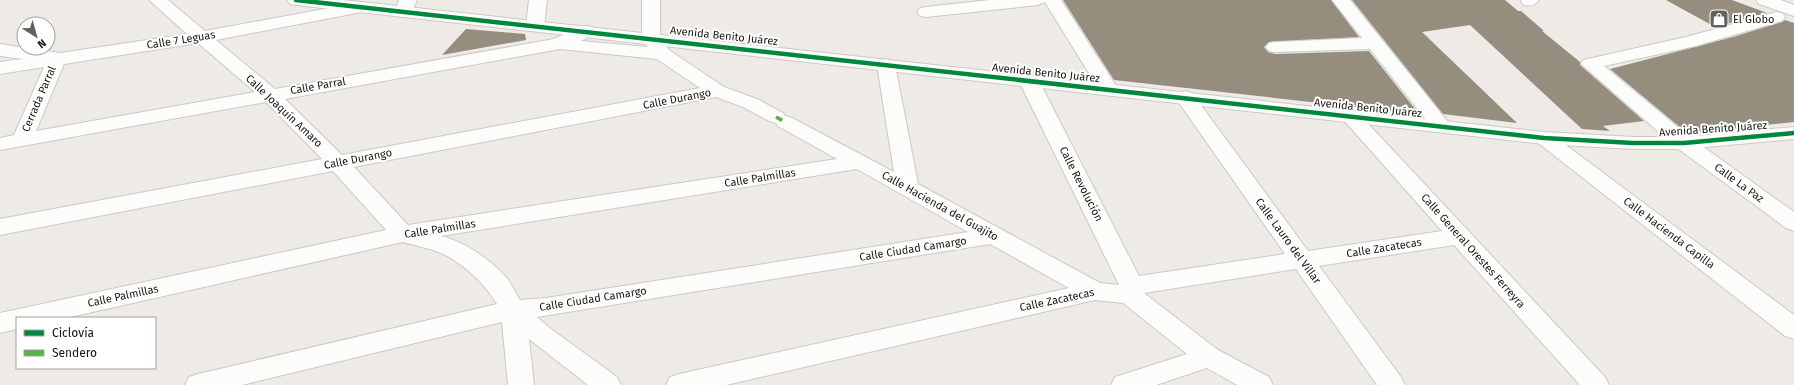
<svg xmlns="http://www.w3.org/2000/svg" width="1794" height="385" font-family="'Fira Sans',sans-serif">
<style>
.building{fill:#958d7e}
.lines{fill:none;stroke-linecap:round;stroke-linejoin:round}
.minor-casing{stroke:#cac9c6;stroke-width:2}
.tertiary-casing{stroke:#cac9c6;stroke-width:2}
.primary-casing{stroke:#cac9c6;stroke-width:2}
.minor{fill:#fcfcfb;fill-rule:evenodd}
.tertiary{fill:#fcfcfb;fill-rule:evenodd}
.primary{fill:#fcfcfb;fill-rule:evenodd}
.quiet{stroke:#55b144;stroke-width:3.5;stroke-dasharray:7 3.5;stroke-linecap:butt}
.cycleway-casing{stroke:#fff;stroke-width:6}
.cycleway{stroke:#00873e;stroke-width:4.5}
.labels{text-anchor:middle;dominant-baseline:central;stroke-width:4;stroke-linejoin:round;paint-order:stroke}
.poi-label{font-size:11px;fill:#191714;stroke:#fff;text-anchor:start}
.street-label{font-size:11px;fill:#191714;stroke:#fff}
</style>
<rect width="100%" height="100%" fill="#eeebe7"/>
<!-- building -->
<g class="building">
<polygon points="1063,0 1331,0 1359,37 1269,42 1264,47 1268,52 1275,54 1369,51 1419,114 1114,80"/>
<polygon points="1352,0 1505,0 1518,11 1521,11 1544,31 1542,31 1580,62 1580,65 1644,121 1603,126 1610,131 1582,129 1470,25 1422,32 1517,123 1443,114"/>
<polygon points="1666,0 1732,0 1767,13 1715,27"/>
<polygon points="1785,20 1794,23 1794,122 1687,133 1610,69 1733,37 1782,22"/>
<polygon points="466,29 525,34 526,40 442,55"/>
</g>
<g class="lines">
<!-- minor casing -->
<g class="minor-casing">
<g id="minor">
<path d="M149,0H168L205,31L362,2L368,3L371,7L368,11L362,12L216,40L275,89L554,39L580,27L586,26L592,27L595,31L592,35L581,41L648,47L642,38V0H660V38L669,50L724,87L757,99L783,113L785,116L792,118L894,172L877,65L879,61L886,59L893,61L895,65L918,184L1100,283L1119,285L1019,81L1022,77L1029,75L1036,77L1039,81L1139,276L1285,254L1175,97L1178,93L1185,91L1192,93L1308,251L1442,231L1341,117L1344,113L1351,111L1358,113L1605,377L1609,385H1580L1454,245L1319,266L1401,377L1405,385H1377L1296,269L1144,293L1218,350L1269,377L1273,385H1237L1207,368L1156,385H1111L1115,377L1187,354L1123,303L1095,300L726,385H666L670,377L679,374L1069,288L990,244L537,317L551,329L617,377L621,385H588L529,339L534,385H508L502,322L242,385H185L189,377L198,374L497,304C484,282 458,258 433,250C423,247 413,245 403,242L66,318H17V329L0,333V313L386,230L333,171L0,235V219L322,159L266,102L0,150V138L14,135L44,67L0,74V62L23,59L0,56V44L60,53L187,34ZM198,43L255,92L36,131L64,64ZM560,49L657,59L700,88L342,155L285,99ZM716,97L743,107L769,121L776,123L778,126L837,159L408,225L354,167ZM857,169L968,232L546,298L520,300C515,292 511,283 505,276C488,258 465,242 441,236Z"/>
<polygon points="399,0 417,0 410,16 404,17 398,16 395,12"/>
<polygon points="529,0 547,0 544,26 541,30 535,31 529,30 526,26"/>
<polygon points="990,0 1061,0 1118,89 1115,93 1108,95 1101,93 1045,2 1038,5 926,17 920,16 917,12 920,8 926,7"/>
<polygon points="1332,0 1350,0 1448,122 1451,126 1448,130 1441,132 1434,130 1370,49 1275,52 1269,51 1266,47 1269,43 1275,42 1362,38"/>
<path d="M1521,0H1539C1534,6 1530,6 1523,5Z"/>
<polygon points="1776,12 1782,13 1785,17 1782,21 1696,46 1604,66 1691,138 1794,212 1794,231 1786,228 1677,148 1581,64 1583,60 1686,37"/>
<polygon points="1544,132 1551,134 1794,315 1794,339 1785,336 1537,142 1534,138 1537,134"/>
</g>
</g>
<!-- tertiary casing -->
<g class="tertiary-casing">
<polygon id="tertiary" points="287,0 343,0 1544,132 1633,137 1684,137 1794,127 1794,139 1684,149 1633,149 1544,144 296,5 290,4"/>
</g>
<!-- primary casing -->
<g class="primary-casing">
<polygon id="primary" points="1756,0 1781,0 1794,5 1794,16 1759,4"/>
</g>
<!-- minor -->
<use href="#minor" class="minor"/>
<!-- tertiary -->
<use href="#tertiary" class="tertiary"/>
<!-- primary -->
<use href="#primary" class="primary"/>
<!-- quiet -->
<polyline class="quiet" points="776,117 785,122"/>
<!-- cycleway casing -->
<g class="cycleway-casing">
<polyline id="cycleway" points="296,0 1544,138 1633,143 1684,143 1794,133"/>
</g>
<!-- cycleway -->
<use href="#cycleway" class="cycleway"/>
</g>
<!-- icons -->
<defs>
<g id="shop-square" transform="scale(1)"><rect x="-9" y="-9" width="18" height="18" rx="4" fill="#64615e" stroke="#fff"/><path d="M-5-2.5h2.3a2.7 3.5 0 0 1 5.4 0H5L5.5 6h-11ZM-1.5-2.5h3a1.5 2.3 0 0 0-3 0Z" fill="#fff"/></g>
</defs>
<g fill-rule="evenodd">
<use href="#shop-square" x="1719" y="19"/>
</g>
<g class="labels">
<!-- poi labels -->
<g class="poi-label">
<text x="1733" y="19">El Globo</text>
</g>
<!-- street labels -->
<g class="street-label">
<text transform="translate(724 36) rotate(6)">Avenida Benito Juárez</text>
<text transform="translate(181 40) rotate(-9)">Calle 7 Leguas</text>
<text transform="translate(1046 73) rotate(6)">Avenida Benito Juárez</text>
<text transform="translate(318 86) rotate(-10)">Calle Parral</text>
<text transform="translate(39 99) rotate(-67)">Cerrada Parral</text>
<text transform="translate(677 99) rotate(-11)">Calle Durango</text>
<text transform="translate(1368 108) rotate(6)">Avenida Benito Juárez</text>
<text transform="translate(284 111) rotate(43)">Calle Joaquín Amaro</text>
<text transform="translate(1713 129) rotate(-4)">Avenida Benito Juárez</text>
<text transform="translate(358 159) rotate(-11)">Calle Durango</text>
<text transform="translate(760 178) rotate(-9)">Calle Palmillas</text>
<text transform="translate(1739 183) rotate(36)">Calle La Paz</text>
<text transform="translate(1081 184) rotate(63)">Calle Revolución</text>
<text transform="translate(940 206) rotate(29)">Calle Hacienda del Guajito</text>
<text transform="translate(440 229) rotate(-9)">Calle Palmillas</text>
<text transform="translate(1669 233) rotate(37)">Calle Hacienda Capilla</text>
<text transform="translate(1288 241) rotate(54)">Calle Lauro del Villar</text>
<text transform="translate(1384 248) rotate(-9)">Calle Zacatecas</text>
<text transform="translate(913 249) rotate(-9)">Calle Ciudad Camargo</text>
<text transform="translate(1473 251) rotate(48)">Calle General Orestes Ferreyra</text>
<text transform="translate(123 296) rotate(-12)">Calle Palmillas</text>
<text transform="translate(593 299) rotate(-9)">Calle Ciudad Camargo</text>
<text transform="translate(1057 300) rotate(-12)">Calle Zacatecas</text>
</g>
</g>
<!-- legend -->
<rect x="16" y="317" width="140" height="52" fill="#ffffff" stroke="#a3a2a1"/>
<rect x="24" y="330" width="20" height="6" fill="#00873e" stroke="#a3a2a1"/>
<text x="52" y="337" font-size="12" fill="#191714">Ciclovía</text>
<rect x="24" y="350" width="20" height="6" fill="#55b144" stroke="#a3a2a1"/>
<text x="52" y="357" font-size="12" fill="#191714">Sendero</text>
<!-- north arrow -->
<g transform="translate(36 36) rotate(143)"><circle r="19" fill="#ffffff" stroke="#a3a2a1"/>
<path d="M0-3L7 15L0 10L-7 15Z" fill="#64615e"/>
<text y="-6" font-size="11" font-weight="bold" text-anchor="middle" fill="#191714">N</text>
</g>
</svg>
